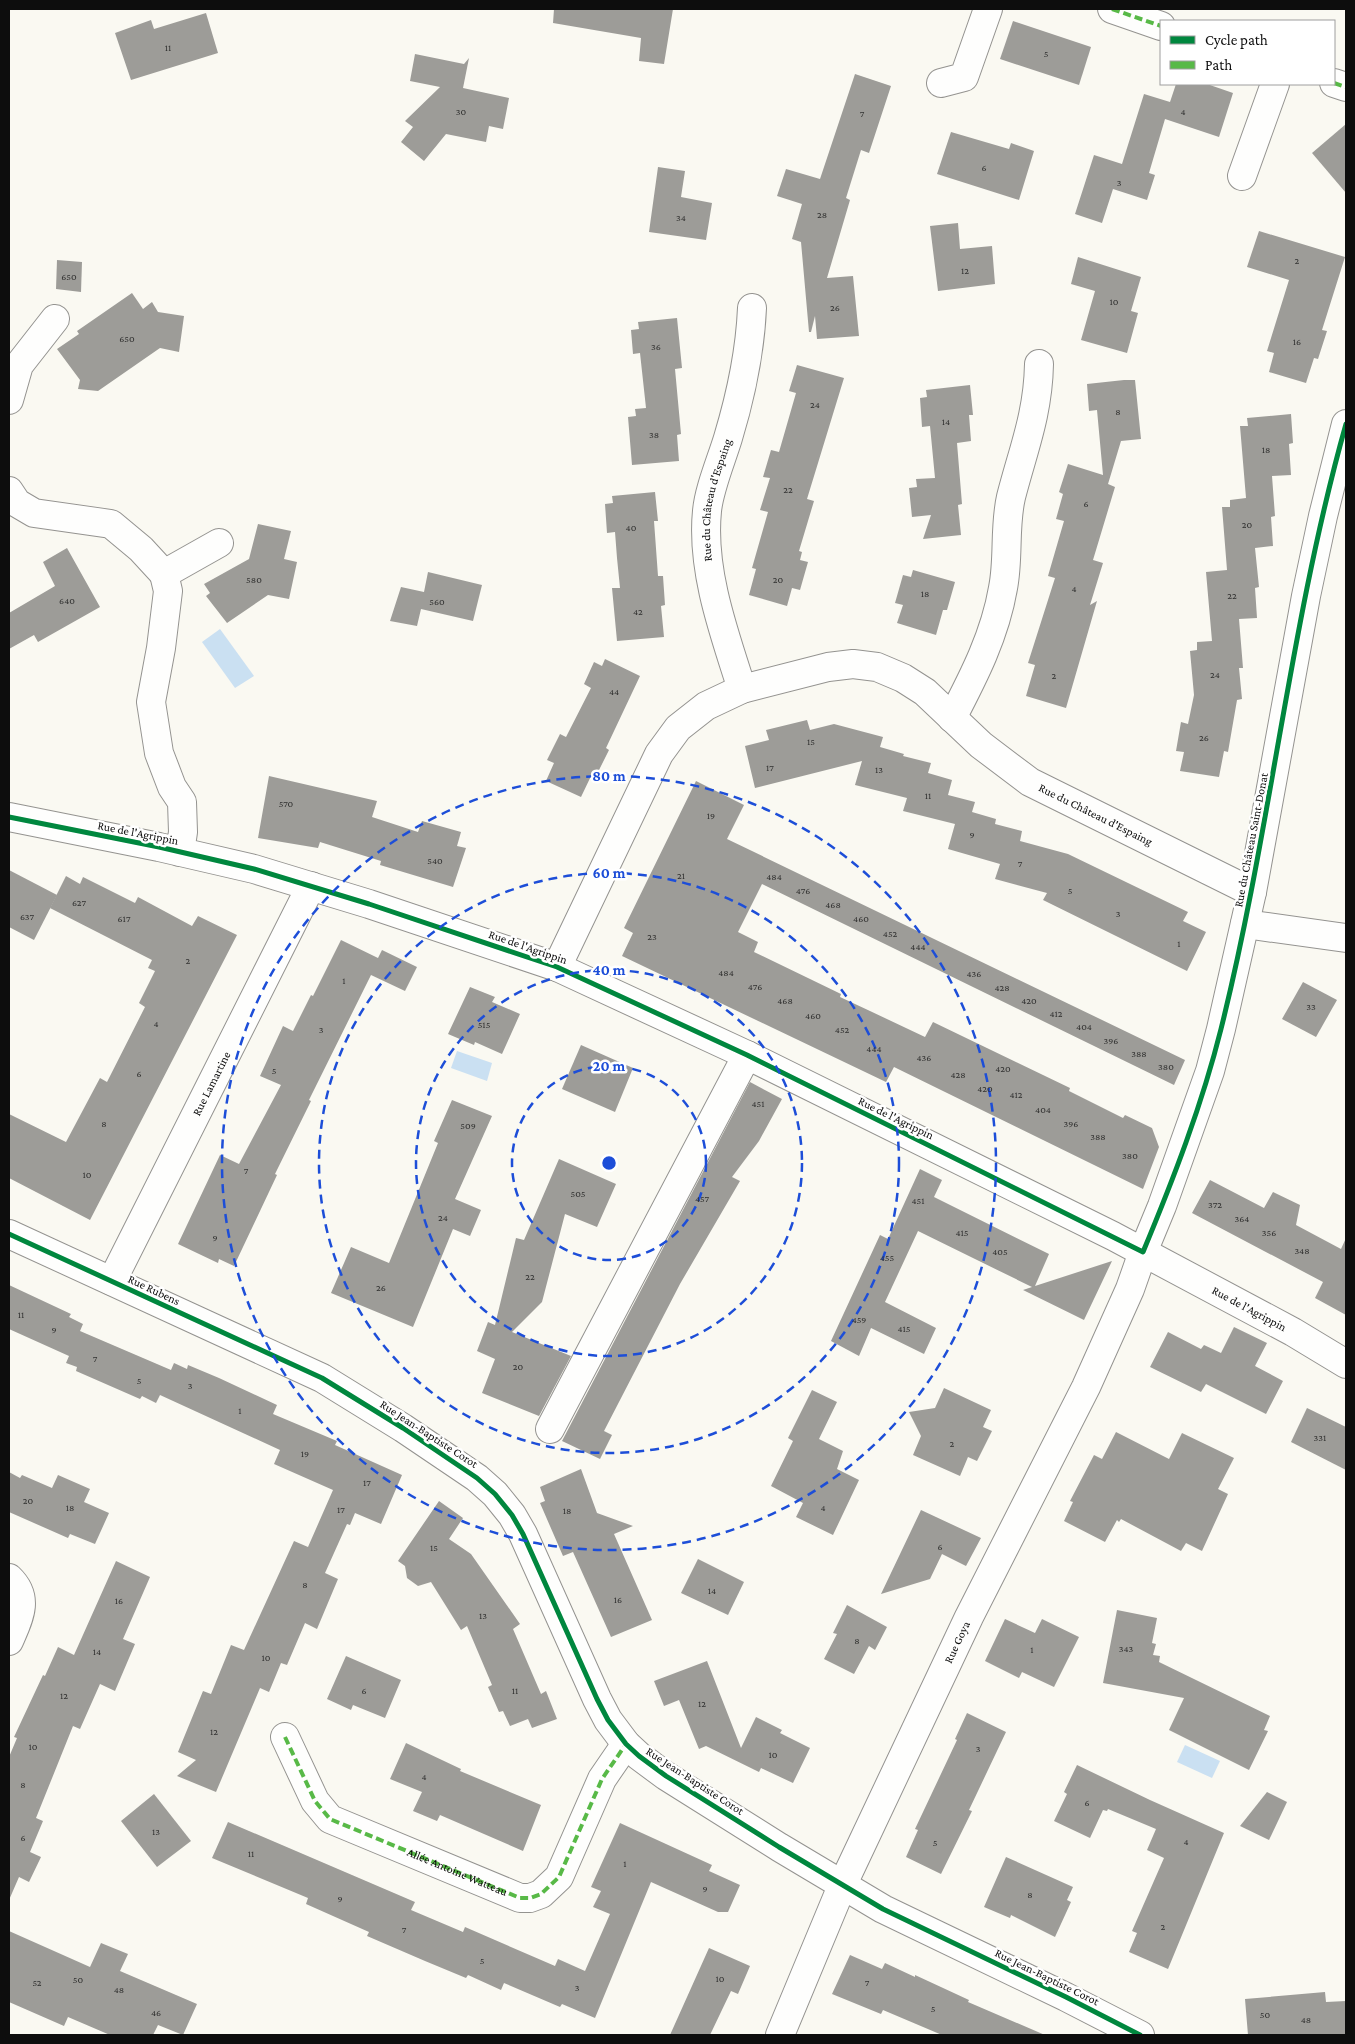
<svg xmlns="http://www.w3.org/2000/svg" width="1355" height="2044" font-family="'Crimson Pro',serif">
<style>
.water{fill:#cae0f2}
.building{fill:#9d9c98}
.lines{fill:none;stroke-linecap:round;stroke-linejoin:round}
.minor-casing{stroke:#949390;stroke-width:30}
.minor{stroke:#fefefd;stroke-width:28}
.quiet{stroke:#58b947;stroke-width:4;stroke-dasharray:8 4;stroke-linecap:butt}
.cycleway-casing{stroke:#fff;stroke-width:8}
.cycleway{stroke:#00873e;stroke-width:5}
.ring{fill:none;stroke:#1d4ed8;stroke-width:2.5;stroke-dasharray:9 6}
.labels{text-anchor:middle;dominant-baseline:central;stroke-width:5;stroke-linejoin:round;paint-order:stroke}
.number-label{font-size:10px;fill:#313130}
.street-label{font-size:12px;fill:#0d0d0d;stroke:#fff}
.centre{fill:#1d4ed8;stroke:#fff;stroke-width:2.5}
.ring-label{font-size:15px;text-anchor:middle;font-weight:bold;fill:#1d4ed8;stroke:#fff;stroke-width:5;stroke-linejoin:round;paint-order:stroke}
</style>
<rect width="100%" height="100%" fill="#faf9f2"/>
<!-- water -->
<g class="water">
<polygon points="220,629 254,676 235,688 202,642"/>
<polygon points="457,1051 492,1063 487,1081 451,1068"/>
<polygon points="1185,1745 1220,1761 1212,1778 1177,1762"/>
</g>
<!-- building -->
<g class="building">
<polygon points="554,9 673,9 664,64 639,61 641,38 553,23"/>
<polygon points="206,13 218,53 131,80 115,33 151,20 154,29"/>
<polygon points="1013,21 1091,47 1079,85 1000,59"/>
<polygon points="415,54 464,64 469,58 463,88 509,98 503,129 489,126 486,142 446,134 424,161 401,142 413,127 405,121 440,87 410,81"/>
<polygon points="855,74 891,86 869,153 861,150 846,198 850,200 827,278 853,276 859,336 817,339 815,316 811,332 809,332 801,242 792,239 802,204 777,196 786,169 820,179"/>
<polygon points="1176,84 1207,84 1233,93 1219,137 1165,119 1149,173 1155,175 1147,200 1113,189 1102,223 1075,214 1094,155 1122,164 1144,94 1170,102"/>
<polygon points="1346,124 1346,193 1312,153"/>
<polygon points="951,132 1009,149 1011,143 1034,151 1019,200 937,174"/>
<polygon points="658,167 685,171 681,197 712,203 706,240 649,232"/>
<polygon points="958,223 960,249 992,246 995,284 938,291 930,226"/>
<polygon points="1259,231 1345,257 1322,330 1327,331 1318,359 1314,358 1306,383 1269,372 1274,353 1267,351 1289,280 1247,267"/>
<polygon points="1078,257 1141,277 1131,311 1138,313 1127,353 1081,340 1095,291 1071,284"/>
<polygon points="57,260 82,262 81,292 56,289"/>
<polygon points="132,293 143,309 152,302 158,312 184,316 179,352 160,348 98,391 78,389 80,380 57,349 79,334 77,331"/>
<polygon points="677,318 682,368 675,369 681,434 677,435 679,461 632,465 628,417 636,416 635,409 646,408 640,353 633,354 631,330 639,329 638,322"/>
<polygon points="797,365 844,378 807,499 814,501 799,551 802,552 800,560 808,562 800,590 792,588 787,606 749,595 756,569 752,568 768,512 760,510 770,478 763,477 771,450 779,452 796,393 789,391"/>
<polygon points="1124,380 1135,380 1141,439 1121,441 1108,484 1115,487 1093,560 1103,563 1090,605 1097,601 1066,708 1026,696 1035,665 1028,663 1055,578 1048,576 1064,521 1056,519 1063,494 1059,492 1068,464 1103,475 1097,410 1089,411 1087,384"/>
<polygon points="970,385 973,415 969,415 971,441 957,443 962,504 958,505 961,535 923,539 931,515 912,517 909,488 917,487 916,479 935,478 930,426 922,427 920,398 927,397 926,390"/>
<polygon points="1291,414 1293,443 1289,444 1291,475 1272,476 1275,516 1271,517 1273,546 1255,548 1259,587 1255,588 1257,618 1239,619 1243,668 1239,668 1242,699 1237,700 1228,752 1224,751 1219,777 1180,771 1184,752 1176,751 1181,722 1188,724 1194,695 1190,651 1197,650 1197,642 1212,641 1206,572 1227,570 1222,507 1230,507 1230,500 1246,498 1240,426 1248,426 1247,418"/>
<polygon points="655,492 658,521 654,521 658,576 663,576 665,605 661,606 664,637 617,641 612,588 620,588 617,558 615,532 607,533 605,504 613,503 612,496"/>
<polygon points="258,524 291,531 284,559 297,562 289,599 268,595 227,623 206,596 210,593 204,584 249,559"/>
<polygon points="67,548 100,607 38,642 34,635 9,649 9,613 55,586 43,562"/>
<polygon points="913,570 955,582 947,610 943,610 936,635 897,623 903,605 895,603 903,575 911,577"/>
<polygon points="428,572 482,585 473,621 421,609 417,626 390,621 401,587 424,592"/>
<polygon points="605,659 640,676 606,748 609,750 596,776 592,774 581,797 546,781 554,763 547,760 560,734 566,737 591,688 584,684 594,662 602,666"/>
<polygon points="807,720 810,730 834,724 883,737 880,747 904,754 903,756 931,763 928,773 952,780 948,795 975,802 972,812 996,819 995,824 1022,831 1020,841 1068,854 1188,912 1183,921 1206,932 1187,971 1043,900 1047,893 995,879 1000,864 948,849 955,824 903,811 907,798 855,785 862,761 755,788 745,746 769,740 766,730"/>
<polygon points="269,776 377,801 372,817 418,832 422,821 461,832 457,846 466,848 453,887 380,865 381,861 320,842 318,848 258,838"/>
<polygon points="696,781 744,805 727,839 1185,1060 1174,1085 762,884 738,932 758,942 754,952 841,994 840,997 870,1011 925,1037 933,1022 1070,1088 1069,1091 1123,1118 1125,1115 1152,1128 1159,1147 1143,1189 894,1067 886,1082 622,956 633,933 624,928"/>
<polygon points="9,870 57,895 34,940 9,927"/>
<polygon points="66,876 80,884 83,877 135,903 138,897 192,926 198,916 237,935 90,1220 9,1178 9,1114 66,1142 100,1078 107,1082 145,1007 139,1003 155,971 148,968 152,960 50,908"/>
<polygon points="341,940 378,958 382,950 417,967 405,991 371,975 309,1100 311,1101 275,1174 277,1175 234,1266 219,1259 218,1263 178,1244 220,1155 239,1164 281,1085 260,1076 283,1026 293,1031 311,995 313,996"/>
<polygon points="1303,982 1337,1000 1316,1037 1282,1019"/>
<polygon points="470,987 495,997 492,1002 520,1014 502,1054 475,1042 474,1045 448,1034"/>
<polygon points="581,1045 633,1068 615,1112 562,1089"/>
<polygon points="750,1082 782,1099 759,1141 732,1177 740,1181 680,1284 604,1431 612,1435 600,1459 562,1441"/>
<polygon points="452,1100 492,1116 455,1199 481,1210 470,1236 453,1229 413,1327 331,1293 351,1247 389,1263 438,1143 434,1141"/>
<polygon points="559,1159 616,1184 597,1227 565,1214 542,1302 512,1332 571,1356 539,1416 482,1393 495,1359 477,1351 488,1322 495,1325 516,1238 524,1240"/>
<polygon points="920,1169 942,1180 934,1197 1049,1254 1035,1286 1112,1261 1084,1320 1023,1290 1032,1287 918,1231 885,1302 936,1328 924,1354 871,1328 859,1356 831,1341 880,1235 888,1239"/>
<polygon points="1210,1180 1264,1208 1273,1192 1300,1205 1296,1225 1341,1249 1346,1238 1346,1315 1315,1298 1323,1282 1192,1213"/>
<polygon points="9,1285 71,1314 69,1317 83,1324 80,1331 171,1370 174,1363 187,1369 188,1365 219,1378 277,1405 273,1414 337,1441 335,1445 402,1475 381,1524 355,1513 350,1525 347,1524 325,1573 338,1579 317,1629 305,1623 287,1665 281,1663 269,1692 260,1688 216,1792 177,1776 196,1760 178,1752 203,1691 211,1694 231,1645 244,1650 294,1541 308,1547 333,1490 274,1464 280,1450 160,1395 156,1403 142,1396 140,1399 76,1371 77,1367 66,1363 69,1356 9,1329"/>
<polygon points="1234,1327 1267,1343 1255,1366 1283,1381 1266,1414 1206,1384 1201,1392 1150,1367 1168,1332 1201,1349 1204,1345 1221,1353"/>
<polygon points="944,1388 991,1410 983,1427 992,1431 977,1461 968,1457 960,1476 913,1455 921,1436 909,1412 935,1408"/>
<polygon points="812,1390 837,1402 819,1439 843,1451 837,1469 859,1480 833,1535 796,1517 803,1503 771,1486 793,1441 788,1438"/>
<polygon points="1307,1408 1346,1427 1346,1470 1291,1442"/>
<polygon points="1116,1432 1169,1459 1182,1433 1234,1458 1218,1489 1228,1494 1202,1551 1186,1543 1181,1551 1121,1519 1119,1522 1117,1520 1105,1542 1064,1521 1073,1502 1070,1501 1094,1455 1102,1459"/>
<polygon points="581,1469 597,1513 633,1526 614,1534 652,1620 611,1637 573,1552 563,1556 540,1503 545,1501 540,1487"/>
<polygon points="9,1472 20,1478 22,1475 52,1488 58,1475 90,1489 84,1502 109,1513 95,1544 70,1534 68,1538 9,1512"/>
<polygon points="439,1501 463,1518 449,1539 471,1554 520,1624 513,1629 541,1694 546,1691 557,1719 532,1728 528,1719 510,1726 503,1711 499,1712 488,1687 492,1685 467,1626 461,1630 431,1582 418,1586 407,1578 405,1566 398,1561"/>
<polygon points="921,1510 981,1538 966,1566 942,1554 930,1579 881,1594"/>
<polygon points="698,1559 744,1582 728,1615 681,1593"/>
<polygon points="116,1561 150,1577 123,1639 135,1644 115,1691 100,1684 80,1729 73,1726 36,1818 43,1821 30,1852 41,1857 29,1882 19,1877 9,1900 9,1757 17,1738 14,1737 43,1675 45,1676 58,1647 74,1655"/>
<polygon points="847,1605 887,1627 875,1650 869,1646 854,1674 824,1659 837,1634 833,1633"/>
<polygon points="1117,1610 1157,1618 1152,1643 1156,1644 1153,1655 1160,1656 1159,1662 1270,1716 1264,1730 1268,1731 1249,1770 1169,1730 1184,1698 1103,1683"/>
<polygon points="1005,1619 1035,1633 1042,1619 1079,1637 1054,1687 1022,1672 1019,1678 985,1661"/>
<polygon points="346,1656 401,1680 385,1718 353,1705 351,1710 327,1699"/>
<polygon points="707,1661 741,1748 756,1717 782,1730 780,1733 810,1748 793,1783 761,1768 759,1772 706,1746 699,1749 679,1700 664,1706 654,1681"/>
<polygon points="967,1713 1006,1732 969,1810 972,1811 941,1874 906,1857 918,1830 915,1829 957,1740 955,1739"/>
<polygon points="406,1743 461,1769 460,1771 541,1805 523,1851 440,1815 437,1821 413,1811 422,1792 390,1779"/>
<polygon points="1077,1765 1150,1800 1224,1833 1168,1969 1129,1952 1137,1933 1132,1931 1164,1858 1147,1850 1156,1829 1108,1809 1107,1811 1103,1810 1090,1838 1054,1821 1067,1794 1064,1792"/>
<polygon points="1267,1792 1287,1802 1269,1840 1240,1826"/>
<polygon points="154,1794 191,1841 157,1867 121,1821"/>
<polygon points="228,1822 415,1902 411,1910 463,1932 465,1927 555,1966 558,1959 585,1971 610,1914 593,1907 601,1891 591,1887 620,1823 712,1865 709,1871 740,1885 728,1912 718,1912 651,1882 595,2018 562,2004 560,2007 504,1983 501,1990 468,1975 466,1978 425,1961 367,1936 369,1932 306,1904 308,1898 212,1858"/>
<polygon points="1006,1857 1073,1887 1067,1900 1071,1902 1055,1937 1011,1915 1010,1918 984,1907"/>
<polygon points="9,1931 90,1967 101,1943 128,1954 120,1971 197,2004 183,2035 158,2025 153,2035 110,2035 68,2017 64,2026 9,2002"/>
<polygon points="709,1948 750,1966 738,1994 731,1991 710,2035 670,2035"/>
<polygon points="850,1955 882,1969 885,1963 915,1977 915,1975 969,2000 968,2002 1045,2035 942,2035 883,2010 881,2014 832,1994"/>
<polygon points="1325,1992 1326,2002 1346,2001 1346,2035 1248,2035 1245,1999"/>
</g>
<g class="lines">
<!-- minor casing -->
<g class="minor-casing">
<g id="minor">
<polyline points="1112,9 1161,26"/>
<polyline points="941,83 964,77 988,9"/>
<polyline points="1334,83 1346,87"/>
<polyline points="1242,176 1275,84"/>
<polyline points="9,400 19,365 55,319"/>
<polyline points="9,491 17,503 34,513 111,524 141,549 164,574"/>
<path id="s1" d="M742,689C724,633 701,570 707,511C709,489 721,461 728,438C741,395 750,354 752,308"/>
<path d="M952,718C974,676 995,635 1003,588C1009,558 1004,527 1011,497C1023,450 1038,415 1039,364"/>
<path id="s2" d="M9,817L159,847L254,869L369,904L557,967L747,1055L1113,1236L1293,1332L1346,1364"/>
<polyline points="180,852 183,832 182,802 172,787 159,753 151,702 161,648 168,591 164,574 219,543"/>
<polyline points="1245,924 1346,938"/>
<path id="s3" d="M557,967L659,754L678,728L706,706L742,689L828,667L853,664L877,667L903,678L925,692L981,745L1030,782L1252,892"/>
<polyline points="9,1234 322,1378 403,1428 477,1478 495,1494 512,1515 523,1534 597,1699 608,1720 626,1744 639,1756 666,1776 779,1847 883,1909 1066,1997 1140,2035"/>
<path id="s4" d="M112,1281L311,886"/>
<polyline points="550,1429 747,1055"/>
<path d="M9,1578C30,1598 19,1618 9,1641"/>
<polyline points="285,1737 315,1801 330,1819 520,1898 530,1898 541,1894 559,1877 602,1779 626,1744"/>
<path id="s5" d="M780,2035L842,1886L969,1617L1086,1387L1130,1289L1143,1252L1162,1206L1210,1071L1221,1029L1252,892L1306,596L1323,516L1346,424"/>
</g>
</g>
<!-- minor -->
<use href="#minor" class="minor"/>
<!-- quiet -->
<g class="quiet">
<polyline points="1112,9 1161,26"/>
<polyline points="1334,83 1346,87"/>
<path id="s6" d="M285,1737L315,1801L330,1819L520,1898H530L541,1894L559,1877L602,1779L626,1744"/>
</g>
<!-- cycleway casing -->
<g class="cycleway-casing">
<g id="cycleway">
<path d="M9,817L159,847L254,869L369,904L557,967L747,1055L1143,1252C1173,1180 1202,1105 1221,1029C1271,829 1290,622 1346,424"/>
<polyline points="9,1234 322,1378 403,1428 477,1478 495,1494 512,1515 523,1534 597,1699 608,1720 626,1744 639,1756 666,1776 779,1847 883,1909 1066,1997 1140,2035"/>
</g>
</g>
<!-- cycleway -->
<use href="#cycleway" class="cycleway"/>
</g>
<!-- distance rings -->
<g class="ring">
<circle cx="609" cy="1163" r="97"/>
<circle cx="609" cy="1163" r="193"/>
<circle cx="609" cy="1163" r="290"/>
<circle cx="609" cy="1163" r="387"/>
</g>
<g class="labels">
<!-- number labels -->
<g class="number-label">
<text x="168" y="47">11</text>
<text x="1046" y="53">5</text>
<text x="461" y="111">30</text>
<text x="1183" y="111">4</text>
<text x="862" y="113">7</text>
<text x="984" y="167">6</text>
<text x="1119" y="182">3</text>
<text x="822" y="214">28</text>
<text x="681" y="217">34</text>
<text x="1297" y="260">2</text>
<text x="965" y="270">12</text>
<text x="69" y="276">650</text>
<text x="1114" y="301">10</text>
<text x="835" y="307">26</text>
<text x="127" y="338">650</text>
<text x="1297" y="341">16</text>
<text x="656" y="346">36</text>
<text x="815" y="404">24</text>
<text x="1118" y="411">8</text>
<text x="946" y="421">14</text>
<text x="654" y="434">38</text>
<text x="1266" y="449">18</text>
<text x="788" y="489">22</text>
<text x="1086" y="503">6</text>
<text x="1247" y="524">20</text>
<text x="631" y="527">40</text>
<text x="254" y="579">580</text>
<text x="778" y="579">20</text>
<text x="1074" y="588">4</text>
<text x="925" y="593">18</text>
<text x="1232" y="595">22</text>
<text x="67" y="600">640</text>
<text x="437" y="601">560</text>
<text x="638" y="611">42</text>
<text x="1215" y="674">24</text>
<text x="1054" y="675">2</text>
<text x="614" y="691">44</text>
<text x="1204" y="737">26</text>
<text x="811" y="741">15</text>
<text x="770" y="767">17</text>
<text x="879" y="769">13</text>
<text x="928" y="795">11</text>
<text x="286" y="803">570</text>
<text x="711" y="815">19</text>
<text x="972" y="834">9</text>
<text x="435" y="860">540</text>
<text x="1020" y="863">7</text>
<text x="681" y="875">21</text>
<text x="774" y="876">484</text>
<text x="803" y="890">476</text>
<text x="1070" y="890">5</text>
<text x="79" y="902">627</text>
<text x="833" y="904">468</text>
<text x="1118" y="913">3</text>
<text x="27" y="916">637</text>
<text x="124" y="918">617</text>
<text x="861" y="918">460</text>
<text x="890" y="933">452</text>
<text x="652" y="936">23</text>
<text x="1179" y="943">1</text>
<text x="918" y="946">444</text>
<text x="188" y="960">2</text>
<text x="726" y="972">484</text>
<text x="974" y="973">436</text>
<text x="344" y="980">1</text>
<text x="755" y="986">476</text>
<text x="1002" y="987">428</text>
<text x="785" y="1000">468</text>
<text x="1029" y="1000">420</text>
<text x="1311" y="1006">33</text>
<text x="1056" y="1013">412</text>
<text x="813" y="1015">460</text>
<text x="156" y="1023">4</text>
<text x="484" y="1024">515</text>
<text x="1084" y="1026">404</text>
<text x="321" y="1029">3</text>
<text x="842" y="1029">452</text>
<text x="1111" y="1040">396</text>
<text x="874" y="1048">444</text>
<text x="1139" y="1053">388</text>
<text x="924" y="1057">436</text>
<text x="1166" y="1066">380</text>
<text x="1003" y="1068">420</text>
<text x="274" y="1070">5</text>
<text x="139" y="1073">6</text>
<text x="958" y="1074">428</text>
<text x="985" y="1088">420</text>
<text x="1016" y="1094">412</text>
<text x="758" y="1103">451</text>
<text x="1043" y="1109">404</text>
<text x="104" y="1123">8</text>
<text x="1071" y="1123">396</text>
<text x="468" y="1125">509</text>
<text x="1098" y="1136">388</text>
<text x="1130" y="1155">380</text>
<text x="246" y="1170">7</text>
<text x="87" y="1174">10</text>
<text x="578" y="1193">505</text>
<text x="702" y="1198">457</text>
<text x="918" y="1200">451</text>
<text x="1215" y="1204">372</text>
<text x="443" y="1217">24</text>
<text x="1242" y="1218">364</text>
<text x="962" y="1232">415</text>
<text x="1269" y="1232">356</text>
<text x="215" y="1237">9</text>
<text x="1302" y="1250">348</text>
<text x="1000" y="1251">405</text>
<text x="887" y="1257">455</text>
<text x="530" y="1276">22</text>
<text x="381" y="1287">26</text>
<text x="21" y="1314">11</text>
<text x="859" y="1319">459</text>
<text x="904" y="1328">415</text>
<text x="54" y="1329">9</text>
<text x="95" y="1358">7</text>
<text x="518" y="1366">20</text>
<text x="139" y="1380">5</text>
<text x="190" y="1385">3</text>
<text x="240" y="1410">1</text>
<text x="1320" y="1437">331</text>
<text x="952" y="1443">2</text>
<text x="305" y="1453">19</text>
<text x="367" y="1482">17</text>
<text x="28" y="1500">20</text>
<text x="70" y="1507">18</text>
<text x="823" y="1507">4</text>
<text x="341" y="1509">17</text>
<text x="567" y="1510">18</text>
<text x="940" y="1546">6</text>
<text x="434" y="1547">15</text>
<text x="305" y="1584">8</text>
<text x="712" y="1590">14</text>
<text x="618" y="1599">16</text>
<text x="119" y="1600">16</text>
<text x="483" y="1615">13</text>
<text x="857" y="1640">8</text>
<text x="1126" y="1648">343</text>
<text x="1032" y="1649">1</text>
<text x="97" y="1651">14</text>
<text x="266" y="1657">10</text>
<text x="364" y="1690">6</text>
<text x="515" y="1690">11</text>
<text x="64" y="1695">12</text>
<text x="702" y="1703">12</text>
<text x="214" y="1731">12</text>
<text x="33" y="1746">10</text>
<text x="978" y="1748">3</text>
<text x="773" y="1754">10</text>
<text x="424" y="1776">4</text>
<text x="23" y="1784">8</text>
<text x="1087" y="1802">6</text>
<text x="156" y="1831">13</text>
<text x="23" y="1837">6</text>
<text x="1186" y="1841">4</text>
<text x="935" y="1842">5</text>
<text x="251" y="1853">11</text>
<text x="625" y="1863">1</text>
<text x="705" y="1888">9</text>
<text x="1030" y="1894">8</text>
<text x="340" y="1898">9</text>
<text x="1163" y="1926">2</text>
<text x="404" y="1929">7</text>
<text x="482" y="1960">5</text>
<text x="720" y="1978">10</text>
<text x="78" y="1979">50</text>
<text x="37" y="1982">52</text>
<text x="867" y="1982">7</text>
<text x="577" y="1987">3</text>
<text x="119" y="1989">48</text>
<text x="933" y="2008">5</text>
<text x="156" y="2012">46</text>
<text x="1265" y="2014">50</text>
<text x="1306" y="2019">48</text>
</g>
<!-- street labels -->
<g class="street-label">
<text stroke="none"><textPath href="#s1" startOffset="195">Rue du Château d'Espaing</textPath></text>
<text stroke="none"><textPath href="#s3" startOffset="748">Rue du Château d'Espaing</textPath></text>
<text transform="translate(138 833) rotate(11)">Rue de l'Agrippin</text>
<text transform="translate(1251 840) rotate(-79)">Rue du Château Saint-Donat</text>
<text transform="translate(528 947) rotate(19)">Rue de l'Agrippin</text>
<text stroke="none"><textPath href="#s4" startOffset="221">Rue Lamartine</textPath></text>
<text transform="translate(896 1118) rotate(26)">Rue de l'Agrippin</text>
<text transform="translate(154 1290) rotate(25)">Rue Rubens</text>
<text stroke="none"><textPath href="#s2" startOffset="1341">Rue de l'Agrippin</textPath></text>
<text transform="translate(429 1434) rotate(33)">Rue Jean-Baptiste Corot</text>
<text stroke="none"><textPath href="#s5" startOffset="431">Rue Goya</textPath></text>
<text transform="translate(695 1781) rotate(33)">Rue Jean-Baptiste Corot</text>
<text stroke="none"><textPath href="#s6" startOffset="232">Allée Antoine Watteau</textPath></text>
<text transform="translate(1047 1977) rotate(26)">Rue Jean-Baptiste Corot</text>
</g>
</g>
<circle cx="609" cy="1163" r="8" class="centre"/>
<g class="ring-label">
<text x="609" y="781">80 m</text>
<text x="609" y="878">60 m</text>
<text x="609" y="975">40 m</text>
<text x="609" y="1071">20 m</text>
</g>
<!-- border -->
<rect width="1355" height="2044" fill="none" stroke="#0d0d0d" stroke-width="20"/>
<!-- legend -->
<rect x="1160" y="20" width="175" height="65" fill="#ffffff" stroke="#9e9e9e"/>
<rect x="1170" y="36" width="25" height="8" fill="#00873e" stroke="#9e9e9e"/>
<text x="1205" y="45" font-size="15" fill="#0d0d0d">Cycle path</text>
<rect x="1170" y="61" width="25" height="8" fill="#58b947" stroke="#9e9e9e"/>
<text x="1205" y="70" font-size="15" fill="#0d0d0d">Path</text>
</svg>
